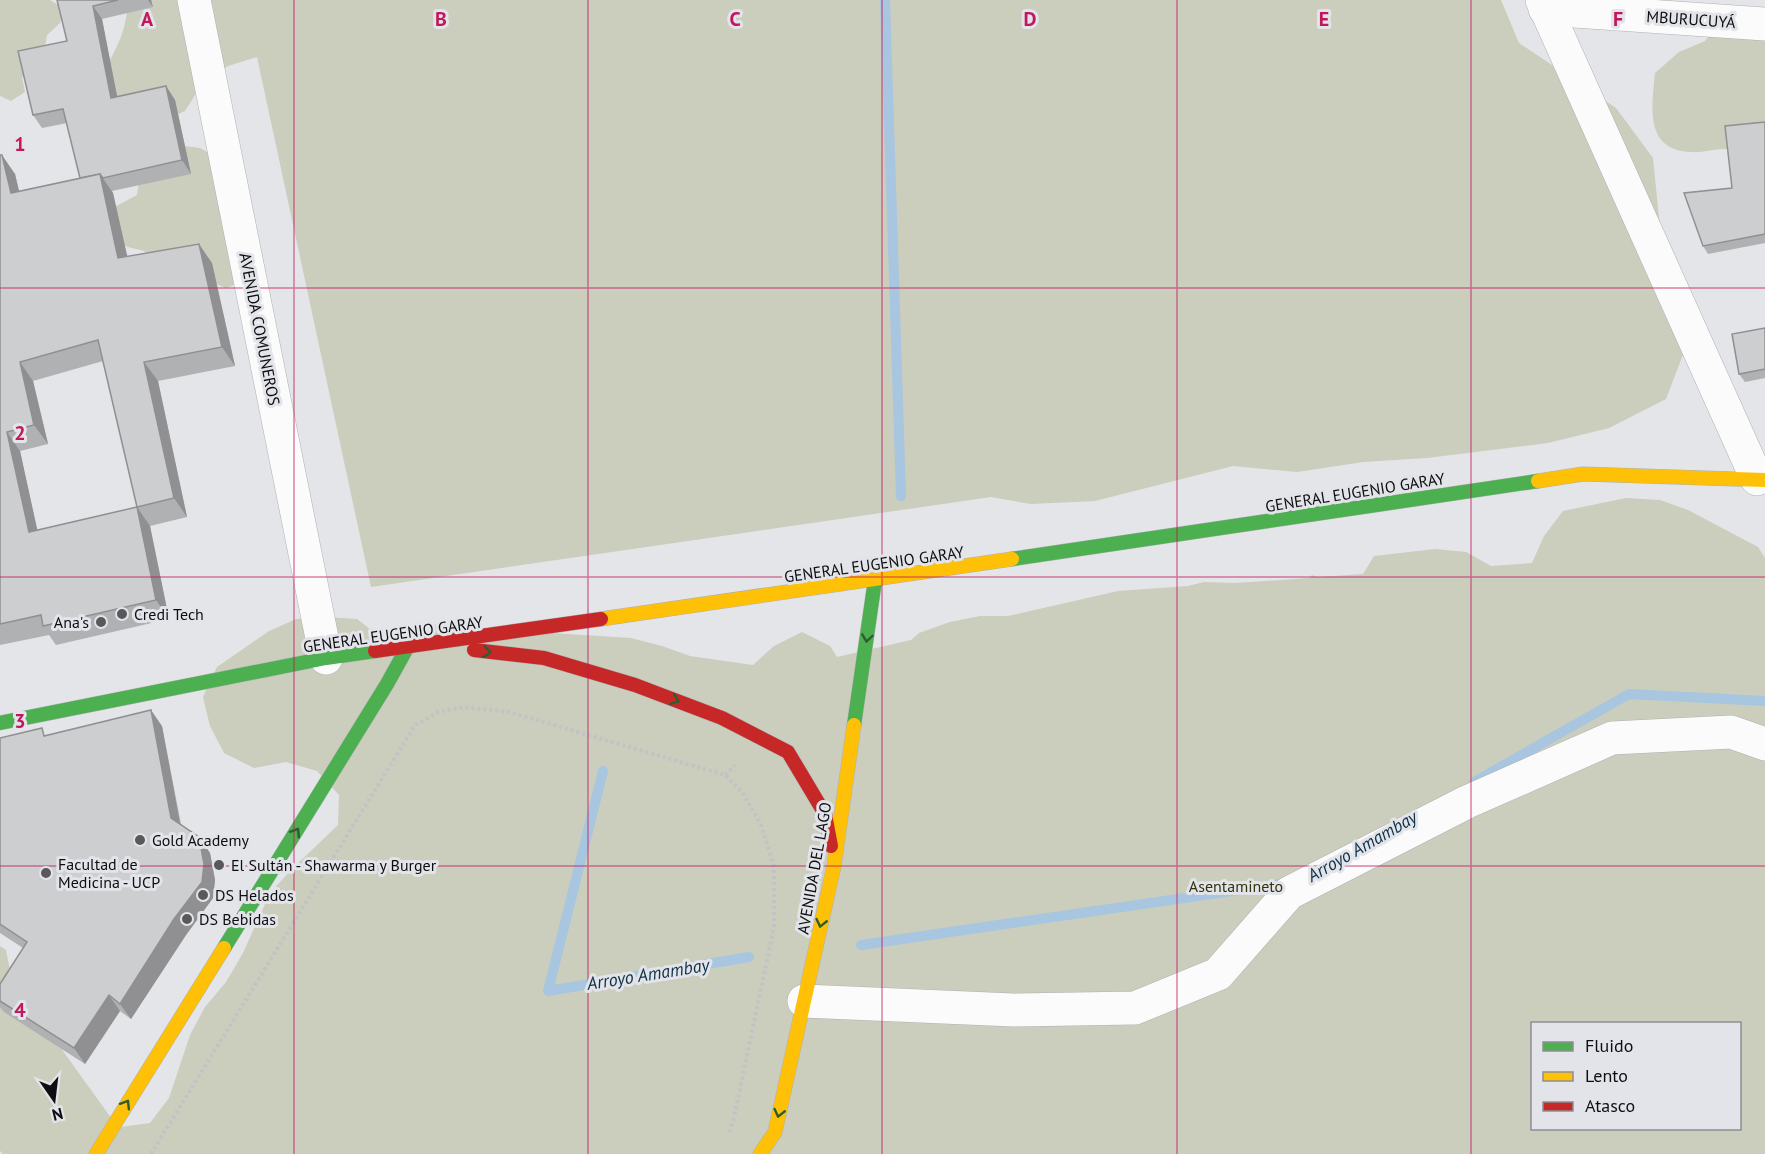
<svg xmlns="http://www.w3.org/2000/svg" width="1765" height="1154" font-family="'PT Sans',sans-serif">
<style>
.green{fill:#cbcdbd;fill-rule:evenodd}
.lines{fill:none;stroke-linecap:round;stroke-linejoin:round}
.stream{stroke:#a8c6df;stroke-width:10}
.street-casing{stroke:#b0b1b3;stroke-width:34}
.fast-casing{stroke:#b0b1b3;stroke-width:15}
.slow-casing{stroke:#b0b1b3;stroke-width:15}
.jam-casing{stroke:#b0b1b3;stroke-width:15}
.path{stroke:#c3c3c4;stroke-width:4;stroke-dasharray:3 3;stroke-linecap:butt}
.street{stroke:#fbfbfc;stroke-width:33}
.fast{stroke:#4caf50;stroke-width:14}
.slow{stroke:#ffc107;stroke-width:14}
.jam{stroke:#c62828;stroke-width:14}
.wall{fill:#b0b1b3;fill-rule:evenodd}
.shaded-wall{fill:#909092}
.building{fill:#cdced0;stroke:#909092;stroke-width:1.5;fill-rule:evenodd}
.oneway{stroke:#2d5e30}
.grid{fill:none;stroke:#c2185b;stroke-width:1.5;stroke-opacity:0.55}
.poi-dot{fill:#59595c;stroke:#e2e4e9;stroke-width:2}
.labels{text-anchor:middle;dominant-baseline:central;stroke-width:6;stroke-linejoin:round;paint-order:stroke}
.street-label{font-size:16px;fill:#0e0e10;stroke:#e2e4e9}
.poi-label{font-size:16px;fill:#0e0e10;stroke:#e2e4e9;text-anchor:start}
.park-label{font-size:16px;fill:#32340c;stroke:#e2e4e9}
.water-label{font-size:18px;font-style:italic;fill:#0e3048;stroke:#e2e4e9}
.grid-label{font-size:20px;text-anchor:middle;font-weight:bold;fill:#c2185b;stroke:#e2e4e9;stroke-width:6;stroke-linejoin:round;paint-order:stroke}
</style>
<rect width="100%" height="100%" fill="#e3e5e8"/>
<!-- green -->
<g class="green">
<polygon points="0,0 50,0 63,8 60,23 47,35 44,52 34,66 22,77 25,92 11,101 0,96"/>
<path d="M128,0H1501L1519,43L1616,108L1653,158L1659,218L1687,344L1666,399L1609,428L1548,443L1427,458L1363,462L1297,472L1233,466L1095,501L1031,504L991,497L371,587L257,57L228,66L202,84L185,111L159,123L130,129L101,76C116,50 127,31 128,0Z"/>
<path d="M1765,15V159C1752,156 1737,150 1724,149C1713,149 1702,153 1691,152C1644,150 1652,107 1655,73L1679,52L1705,41L1715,28Z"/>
<polygon points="184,146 200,148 214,156 241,282 226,288 157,259 144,251 128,247 112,239 111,209 137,195 139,180"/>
<path d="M1626,498L1660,500L1688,510L1758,547L1765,558V1154H3L0,1151V946L6,950L12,980L109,1115L120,1127L150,1123L169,1098L190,1035L205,1007L226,982L243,953L270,893L292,869L338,825L339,795L317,771L286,762L254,768L224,753L210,726L203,697L217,667L269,631L296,619L326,617L357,619L380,637L444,623L471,628L631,638L662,646L690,656L753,665L774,646L802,632L830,646L837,657L911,640L919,633L950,622L980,616H1008L1118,591L1188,586L1204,582L1235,583L1309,578L1312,575L1317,577L1363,574L1374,556L1435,549L1466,552L1491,566L1532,563L1544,536L1563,511ZM1532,1024H1740V1128H1532Z"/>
</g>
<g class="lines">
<!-- stream -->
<g class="stream">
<polyline points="885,0 901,496"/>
<polyline points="603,771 548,991 749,957"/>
<polyline points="1474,782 1629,694 1765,701"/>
<polyline points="861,945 1287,883"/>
</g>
<!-- street casing -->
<g class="street-casing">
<g id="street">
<polyline points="194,0 326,658"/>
<polyline points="1542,0 1757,479"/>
<polyline points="1545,9 1765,24"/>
<polyline points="804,1001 1013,1010 1135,1008 1218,974 1289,893 1467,802 1612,738 1731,732 1765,744"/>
</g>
</g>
<!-- fast casing -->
<g class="fast-casing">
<g id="fast">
<polyline points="1012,559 1538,481"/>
<polyline points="0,723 326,658 375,651"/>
<polyline points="854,725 875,580"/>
<polyline points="224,948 387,684 407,648"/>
</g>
</g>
<!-- slow casing -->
<g class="slow-casing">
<g id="slow">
<polyline points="1538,481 1583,474 1765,480"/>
<polyline points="601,619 1012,559"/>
<polyline points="96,1154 224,948"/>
<polyline points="760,1154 775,1132 834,866 854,725"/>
</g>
</g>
<!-- jam casing -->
<g class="jam-casing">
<g id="jam">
<polyline points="474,650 544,658 635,685 722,718 788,752 825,814 831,846"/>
<polyline points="375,651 601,619"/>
</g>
</g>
<!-- path -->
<g class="path">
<polyline points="725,775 735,765"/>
<polyline points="151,1154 415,725 438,712 463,707 509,712 725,775 743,793 761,825 774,867 774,927 733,1122 729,1132"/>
</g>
<!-- street -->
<use href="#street" class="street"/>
<!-- fast -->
<use href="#fast" class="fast"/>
<!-- slow -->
<use href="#slow" class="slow"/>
<!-- jam -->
<use href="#jam" class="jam"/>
</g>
<!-- wall -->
<g class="wall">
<path d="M57,0H151L153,7L102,19L117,97L166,86L175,100L191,174L112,191L113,193L127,257L212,263L235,366L158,381L187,517L150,526L169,619L56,645L49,635L0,645V155L15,174L19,191L80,178L67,123L42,128L33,115L67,41ZM103,361L137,507L37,530L20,451L48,444L33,381Z"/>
<polygon points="1765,122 1765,243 1708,254 1703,246"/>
<polygon points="1765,328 1765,378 1745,382 1739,374"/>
<polygon points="162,726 181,824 199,837 210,853 215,880 213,898 186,935 131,1019 120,1011 85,1064 4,1012 0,1007 0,984 23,948 0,933 0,738 47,735"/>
</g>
<!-- shaded-wall -->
<g class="shaded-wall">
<polygon points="148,0 151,0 153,7"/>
<polygon points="93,6 102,19 120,111 111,98"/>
<polygon points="166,86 175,100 191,174 182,160"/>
<polygon points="2,155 15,174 24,212 11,193"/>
<polygon points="100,174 113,193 132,277 118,258"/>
<polygon points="199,244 212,263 235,366 222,347"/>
<polygon points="20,362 33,381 48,444 34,425"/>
<polygon points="144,362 158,381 187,517 174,498"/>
<polygon points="7,432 20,451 42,551 29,532"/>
<polygon points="137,507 150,526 169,619 156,600"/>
<polygon points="151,710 162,726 182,834 171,818"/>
<polygon points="199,837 210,853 215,880 213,898 186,935 131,1019 120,1004"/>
<polygon points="109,995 120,1011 85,1064 74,1048"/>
</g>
<!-- building -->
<g class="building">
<polygon points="57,0 118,0 93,6 111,98 166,86 182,160 103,178 100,174 80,178 63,109 33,115 18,51 67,41"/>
<polygon points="1765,122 1765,234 1703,246 1684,193 1732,188 1725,126"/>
<path d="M0,155H2L11,193L100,174L118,258L199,244L222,347L144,362L174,498L137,507L156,600L43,626L41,615L0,624ZM98,340L137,507L29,532L7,432L34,425L20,362Z"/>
<polygon points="1765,328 1765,369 1739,374 1732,334"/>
<polygon points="151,710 171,818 199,837 204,864 202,882 174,919 120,1004 109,995 74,1048 0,1001 0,984 27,942 0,924 0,738 42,728 44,736"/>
</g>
<!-- one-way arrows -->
<defs><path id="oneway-chevron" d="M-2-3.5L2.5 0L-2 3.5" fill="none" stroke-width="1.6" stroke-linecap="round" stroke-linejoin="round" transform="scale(1.5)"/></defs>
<g class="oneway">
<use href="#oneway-chevron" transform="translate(867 638) rotate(98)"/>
<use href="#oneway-chevron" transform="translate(487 652) rotate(7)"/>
<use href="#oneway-chevron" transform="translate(675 700) rotate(21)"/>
<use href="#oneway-chevron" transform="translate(296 832) rotate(-58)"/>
<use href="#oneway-chevron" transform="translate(821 923) rotate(103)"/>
<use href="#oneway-chevron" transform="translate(126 1104) rotate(-58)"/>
<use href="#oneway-chevron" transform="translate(779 1113) rotate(103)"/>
</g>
<!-- grid -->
<path class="grid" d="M294,0V1154M588,0V1154M882,0V1154M1177,0V1154M1471,0V1154M0,288H1765M0,577H1765M0,866H1765"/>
<!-- markers -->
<g class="poi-dot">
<circle cx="122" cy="614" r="6"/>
<circle cx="101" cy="622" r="6"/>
<circle cx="140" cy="840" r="6"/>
<circle cx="219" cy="865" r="6"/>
<circle cx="46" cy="873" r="6"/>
<circle cx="203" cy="895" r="6"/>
<circle cx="187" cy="919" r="6"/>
</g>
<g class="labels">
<!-- street labels -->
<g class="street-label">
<text transform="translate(1691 19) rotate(4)">MBURUCUYÁ</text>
<text transform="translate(260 329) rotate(79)">AVENIDA COMUNEROS</text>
<text transform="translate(1355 492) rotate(-9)">GENERAL EUGENIO GARAY</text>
<text transform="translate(874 564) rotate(-8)">GENERAL EUGENIO GARAY</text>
<text transform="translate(393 634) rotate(-8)">GENERAL EUGENIO GARAY</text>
<text transform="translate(814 868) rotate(-80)">AVENIDA DEL LAGO</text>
</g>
<!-- poi labels -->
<g class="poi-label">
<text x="134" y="614">Credi Tech</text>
<text x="89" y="622" text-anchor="end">Ana's</text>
<text x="152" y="840">Gold Academy</text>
<text x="58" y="864">Facultad de<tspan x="58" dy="18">Medicina - UCP</tspan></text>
<text x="231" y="865">El Sultán - Shawarma y Burger</text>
<text x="215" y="895">DS Helados</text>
<text x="199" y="919">DS Bebidas</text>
</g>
<!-- park labels -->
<g class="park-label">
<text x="1236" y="886">Asentamineto</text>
</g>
<!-- water labels -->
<g class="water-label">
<text transform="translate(1362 846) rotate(-30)">Arroyo Amambay</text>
<text transform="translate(648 974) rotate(-9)">Arroyo Amambay</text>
</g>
</g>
<g class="grid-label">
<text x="147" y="26">A</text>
<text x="441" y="26">B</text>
<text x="735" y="26">C</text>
<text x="1030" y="26">D</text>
<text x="1324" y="26">E</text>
<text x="1618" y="26">F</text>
<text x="20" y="151">1</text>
<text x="20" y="440">2</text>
<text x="20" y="728">3</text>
<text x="20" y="1017">4</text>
</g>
<!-- legend -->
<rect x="1531" y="1022" width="210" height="108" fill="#e2e4e9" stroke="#8d8e92" stroke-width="1.5"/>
<rect x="1543" y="1042" width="30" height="9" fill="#4caf50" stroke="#8d8e92" stroke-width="1.5"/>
<text x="1585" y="1052" font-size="18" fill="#0e0e10">Fluido</text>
<rect x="1543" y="1072" width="30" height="9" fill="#ffc107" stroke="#8d8e92" stroke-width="1.5"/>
<text x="1585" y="1082" font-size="18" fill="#0e0e10">Lento</text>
<rect x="1543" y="1102" width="30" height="9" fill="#c62828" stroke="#8d8e92" stroke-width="1.5"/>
<text x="1585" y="1112" font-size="18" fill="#0e0e10">Atasco</text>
<!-- north arrow -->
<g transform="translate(54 1100) rotate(166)" stroke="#e2e4e9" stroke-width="4.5" paint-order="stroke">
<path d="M0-4.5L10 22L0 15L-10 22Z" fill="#0e0e10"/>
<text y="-9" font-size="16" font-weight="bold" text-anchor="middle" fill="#0e0e10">N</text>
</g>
</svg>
